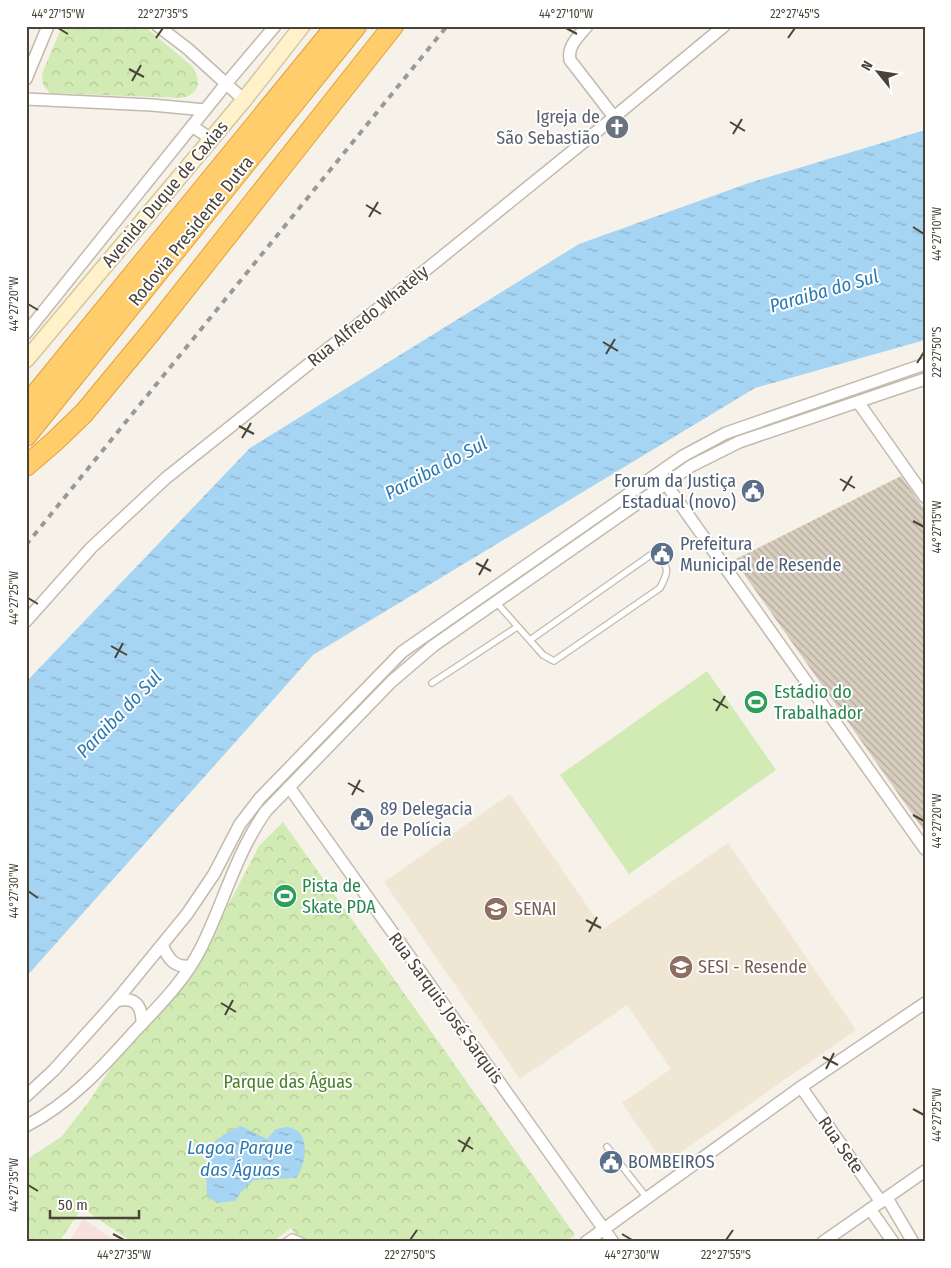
<svg xmlns="http://www.w3.org/2000/svg" width="951" height="1268" font-family="'Fira Sans Condensed',sans-serif">
<style>
.education{fill:#efe7d4}
.medical{fill:#f6e1de}
.grass{fill:#d2eab3}
.park{fill:url(#park-crowns)}
.water{fill:url(#water-ripples)}
.building{fill:url(#building-back-hatch)}
.lines{fill:none;stroke-linecap:round;stroke-linejoin:round}
.lane-casing{stroke:#c2baac;stroke-width:8}
.street-casing{stroke:#c2baac;stroke-width:14}
.secondary-casing{stroke:#d6c699;stroke-width:18}
.highway-casing{stroke:#e2a238;stroke-width:22}
.lane{stroke:#fff;stroke-width:5.5}
.street{stroke:#fff;stroke-width:11}
.secondary{stroke:#fff2cb;stroke-width:15}
.highway{stroke:#ffcd6c;stroke-width:20}
.rail{stroke:#999;stroke-width:4;stroke-dasharray:6 6;stroke-linecap:butt}
.ticks{fill:none;stroke:#4a4338;stroke-width:2}
.labels{text-anchor:middle;dominant-baseline:central;stroke-width:4;stroke-linejoin:round;paint-order:stroke}
.worship-label{font-size:18px;fill:#5b616d;stroke:#fff;text-anchor:end}
.street-label{font-size:18px;fill:#4a4338;stroke:#fff}
.service-label{font-size:18px;fill:#4e5e75;stroke:#fff;text-anchor:start}
.leisure-label{font-size:18px;fill:#27864d;stroke:#fff;text-anchor:start}
.education-label{font-size:18px;fill:#785e54;stroke:#fff;text-anchor:start}
.park-label{font-size:18px;fill:#4a7f28;stroke:#fff}
.water-label{font-size:19px;font-style:italic;fill:#2b7ab2;stroke:#fff}
.neatline{fill:none;stroke:#4a4338;stroke-width:2}
.ticks-label{font-size:12px;text-anchor:middle;fill:#4a4338}
</style>
<defs>
<pattern id="park-crowns" width="20" height="18" patternUnits="userSpaceOnUse" patternTransform="scale(1.25)"><rect width="20" height="18" fill="#d2eab3"/><path d="M2 6a3 3 0 1 1 6 0M12 15a3 3 0 1 1 6 0" fill="none" stroke="#b6ca9b"/></pattern>
<pattern id="water-ripples" width="26" height="14" patternUnits="userSpaceOnUse" patternTransform="scale(1.25)"><rect width="26" height="14" fill="#a6d4f3"/><path d="M2 4q2-2 4 0t4 0M15 11q2-2 4 0t4 0" fill="none" stroke="#89aec6"/></pattern>
<pattern id="building-back-hatch" width="6" height="6" patternUnits="userSpaceOnUse" patternTransform="scale(1.25)"><rect width="6" height="6" fill="#d8cebf"/><path d="M-1 5l2 2M0 0l6 6M5-1l2 2" fill="none" stroke="#b1a99c"/></pattern>
</defs>
<rect width="100%" height="100%" fill="#f6f2ea"/>
<!-- education -->
<polygon class="education" points="510,794 603,929 728,843 856,1030 664,1164 622,1103 671,1069 627,1005 520,1079 384,882"/>
<!-- medical -->
<polygon class="medical" points="83,1219 118,1242 69,1242"/>
<!-- grass -->
<polygon class="grass" points="707,671 776,770 629,874 560,775"/>
<!-- park -->
<g class="park">
<path d="M62,26H144L192,66C202,81 200,95 180,98L50,93L43,85L42,74Z"/>
<polygon points="283,822 575,1235 565,1242 301,1242 291,1228 272,1242 132,1242 82,1208 59,1242 26,1242 26,1160 61,1137 88,1103 125,1046 204,951 259,846"/>
</g>
<!-- water -->
<g class="water">
<polygon points="925,130 925,340 755,388 313,655 26,977 26,682 250,448 579,244 749,183"/>
<path d="M241,1126L267,1139L276,1129C279,1129 284,1127 288,1127C312,1130 306,1165 296,1178L254,1180L241,1192L235,1201L217,1203L207,1195C206,1159 203,1141 241,1126Z"/>
</g>
<!-- building -->
<polygon class="building" points="901,476 925,510 925,832 734,560"/>
<g class="lines">
<!-- lane casing -->
<g class="lane-casing">
<g id="lane">
<path d="M496,602L543,655L554,661L660,588C668,573 670,568 658,555L652,554L530,640"/>
<polyline points="432,683 517,627"/>
<polyline points="607,1147 647,1198"/>
<polyline points="285,1242 292,1237 304,1242"/>
</g>
</g>
<!-- street casing -->
<g class="street-casing">
<g id="street">
<polyline points="158,26 188,49 244,100"/>
<path d="M587,26C579,36 567,46 570,60L614,117"/>
<polyline points="26,79 48,26"/>
<polyline points="26,99 152,105 205,110"/>
<polyline points="192,126 211,139"/>
<polyline points="26,333 225,85 275,26"/>
<polyline points="858,402 925,497"/>
<polyline points="664,478 666,484 925,849"/>
<polyline points="26,621 91,548 166,478 369,316 596,132 724,26"/>
<polyline points="289,787 613,1242"/>
<path d="M162,945C168,958 174,968 190,966"/>
<path d="M116,1001C136,996 142,1006 142,1024"/>
<polyline points="801,1087 881,1202"/>
<polyline points="26,1096 54,1070 116,1001 187,914 214,874 240,824 260,798 402,652 683,456 726,433 925,364"/>
<path d="M26,1126C70,1103 102,1068 135,1031C159,1006 185,980 201,948C224,902 236,853 266,811L391,682L433,646L691,466L739,442L925,379"/>
<polyline points="887,1198 913,1242"/>
<polyline points="870,1209 893,1242"/>
<polyline points="586,1242 801,1087 925,1003"/>
<polyline points="823,1242 925,1171"/>
</g>
</g>
<!-- secondary casing -->
<g class="secondary-casing">
<polyline id="secondary" points="26,360 244,100 302,26"/>
</g>
<!-- highway casing -->
<g class="highway-casing">
<g id="highway">
<polyline points="26,406 336,26"/>
<polyline points="26,436 356,26"/>
<polyline points="26,466 55,441 84,413 151,332 393,26"/>
</g>
</g>
<!-- lane -->
<use href="#lane" class="lane"/>
<!-- street -->
<use href="#street" class="street"/>
<!-- secondary -->
<use href="#secondary" class="secondary"/>
<!-- highway -->
<use href="#highway" class="highway"/>
<!-- rail -->
<polyline class="rail" points="26,545 447,26"/>
</g>
<!-- ticks -->
<path class="ticks" d="M58,28L68,34M566,28L577,34M156,38L163,28M788,38L795,28M129,69L144,77M132,81L141,65M730,122L745,131M733,134L742,119M366,205L381,214M369,217L378,202M913,227L924,234M28,304L38,310M603,342L618,351M606,354L615,339M917,363L924,352M239,426L254,434M242,438L251,423M840,479L855,488M843,491L852,476M913,521L924,527M476,563L491,571M479,575L488,559M28,598L38,604M111,646L127,655M115,658L123,643M713,699L728,708M716,711L725,696M348,783L364,792M352,795L360,780M913,815L924,821M28,891L38,898M586,920L601,928M589,932L597,917M221,1003L236,1012M225,1015L233,1000M823,1057L838,1065M826,1069L834,1053M913,1109L924,1115M458,1140L473,1149M462,1152L470,1137M28,1185L38,1191M113,1234L124,1240M622,1234L632,1240M410,1240L417,1230M726,1240L733,1230"/>
<!-- icons -->
<defs>
<g id="church-disc" transform="scale(1.25)"><circle r="9.5" fill="#6b7280" stroke="#fff"/><path d="M-1.2-6h2.4v3.5h3.3v2.4h-3.3V6h-2.4V-.1h-3.3v-2.4h3.3Z" fill="#fff"/></g>
<g id="civic-disc" transform="scale(1.25)"><circle r="9.5" fill="#5c6f8a" stroke="#fff"/><path d="M-.6-6.5H3V-4.5H.6V-3L4-1V1h2V6H-6V1h2V-1L-.6-3ZM-1.2 2.5V6h2.4V2.5Z" fill="#fff"/></g>
<g id="stadium-disc" transform="scale(1.25)"><circle r="9.5" fill="#2e9e5b" stroke="#fff"/><path d="M0-5a6.5 5 0 1 0 0 10a6.5 5 0 1 0 0-10ZM-3.5-1.8h7v3.6h-7Z" fill="#fff"/></g>
<g id="university-disc" transform="scale(1.25)"><circle r="9.5" fill="#8d6e63" stroke="#fff"/><path d="M0-5L7-2L0 1L-7-2ZM-4 1L0 2.5L4 1V4Q0 6-4 4Z" fill="#fff"/></g>
<g id="school-disc" transform="scale(1.25)"><circle r="9.5" fill="#8d6e63" stroke="#fff"/><path d="M0-5L7-2L0 1L-7-2ZM-4 1L0 2.5L4 1V4Q0 6-4 4Z" fill="#fff"/></g>
</defs>
<g fill-rule="evenodd">
<use href="#church-disc" x="617" y="127"/>
<use href="#civic-disc" x="753" y="491"/>
<use href="#civic-disc" x="662" y="554"/>
<use href="#stadium-disc" x="756" y="702"/>
<use href="#civic-disc" x="362" y="819"/>
<use href="#stadium-disc" x="285" y="896"/>
<use href="#university-disc" x="496" y="909"/>
<use href="#school-disc" x="681" y="967"/>
<use href="#civic-disc" x="611" y="1162"/>
</g>
<g class="labels">
<!-- worship labels -->
<g class="worship-label">
<text x="600" y="117">Igreja de<tspan x="600" dy="21">São Sebastião</tspan></text>
</g>
<!-- street labels -->
<g class="street-label">
<text transform="translate(165 194) rotate(-50)">Avenida Duque de Caxias</text>
<text transform="translate(191 231) rotate(-51)">Rodovia Presidente Dutra</text>
<text transform="translate(368 316) rotate(-39)">Rua Alfredo Whately</text>
<text transform="translate(446 1008) rotate(54)">Rua Sarquis José Sarquis</text>
<text transform="translate(841 1145) rotate(55)">Rua Sete</text>
</g>
<!-- service labels -->
<g class="service-label">
<text x="736" y="481" text-anchor="end">Forum da Justiça<tspan x="736" dy="21">Estadual (novo)</tspan></text>
<text x="680" y="544">Prefeitura<tspan x="680" dy="21">Municipal de Resende</tspan></text>
<text x="380" y="809">89 Delegacia<tspan x="380" dy="21">de Polícia</tspan></text>
<text x="628" y="1162">BOMBEIROS</text>
</g>
<!-- leisure labels -->
<g class="leisure-label">
<text x="774" y="692">Estádio do<tspan x="774" dy="21">Trabalhador</tspan></text>
<text x="302" y="886">Pista de<tspan x="302" dy="21">Skate PDA</tspan></text>
</g>
<!-- education labels -->
<g class="education-label">
<text x="514" y="909">SENAI</text>
<text x="698" y="967">SESI - Resende</text>
</g>
<!-- park labels -->
<g class="park-label">
<text x="288" y="1082">Parque das Águas</text>
</g>
<!-- water labels -->
<g class="water-label">
<text transform="translate(824 291) rotate(-16)">Paraiba do Sul</text>
<text transform="translate(436 468) rotate(-28)">Paraiba do Sul</text>
<text transform="translate(119 714) rotate(-46)">Paraiba do Sul</text>
<text x="240" y="1147">Lagoa Parque<tspan x="240" dy="22">das Águas</tspan></text>
</g>
</g>
<!-- border -->
<rect width="951" height="1268" fill="none" stroke="#ffffff" stroke-width="55"/>
<!-- north arrow -->
<g transform="translate(878 72) rotate(300)" stroke="#ffffff" stroke-width="4" paint-order="stroke">
<path d="M0-4L9 19L0 12L-9 19Z" fill="#4a4338"/>
<text y="-8" font-size="14" font-weight="bold" text-anchor="middle" fill="#4a4338">N</text>
</g>
<!-- scale -->
<path d="M50 1210v8h89v-8" fill="none" stroke="#4a4338" stroke-width="2.5"/>
<text x="58" y="1210" font-size="15" fill="#4a4338" stroke="#ffffff" stroke-width="4" paint-order="stroke">50 m</text>
<rect x="28" y="28" width="896" height="1212" class="neatline"/>
<g class="ticks-label">
<text x="58" y="18">44°27'15"W</text>
<text x="163" y="18">22°27'35"S</text>
<text x="566" y="18">44°27'10"W</text>
<text x="795" y="18">22°27'45"S</text>
<text transform="translate(937 234) rotate(-90)" y="4">44°27'10"W</text>
<text transform="translate(14 304) rotate(-90)" y="4">44°27'20"W</text>
<text transform="translate(937 352) rotate(-90)" y="4">22°27'50"S</text>
<text transform="translate(937 527) rotate(-90)" y="4">44°27'15"W</text>
<text transform="translate(14 598) rotate(-90)" y="4">44°27'25"W</text>
<text transform="translate(937 821) rotate(-90)" y="4">44°27'20"W</text>
<text transform="translate(14 891) rotate(-90)" y="4">44°27'30"W</text>
<text transform="translate(937 1115) rotate(-90)" y="4">44°27'25"W</text>
<text transform="translate(14 1185) rotate(-90)" y="4">44°27'35"W</text>
<text x="124" y="1259">44°27'35"W</text>
<text x="410" y="1259">22°27'50"S</text>
<text x="632" y="1259">44°27'30"W</text>
<text x="726" y="1259">22°27'55"S</text>
</g>
</svg>
